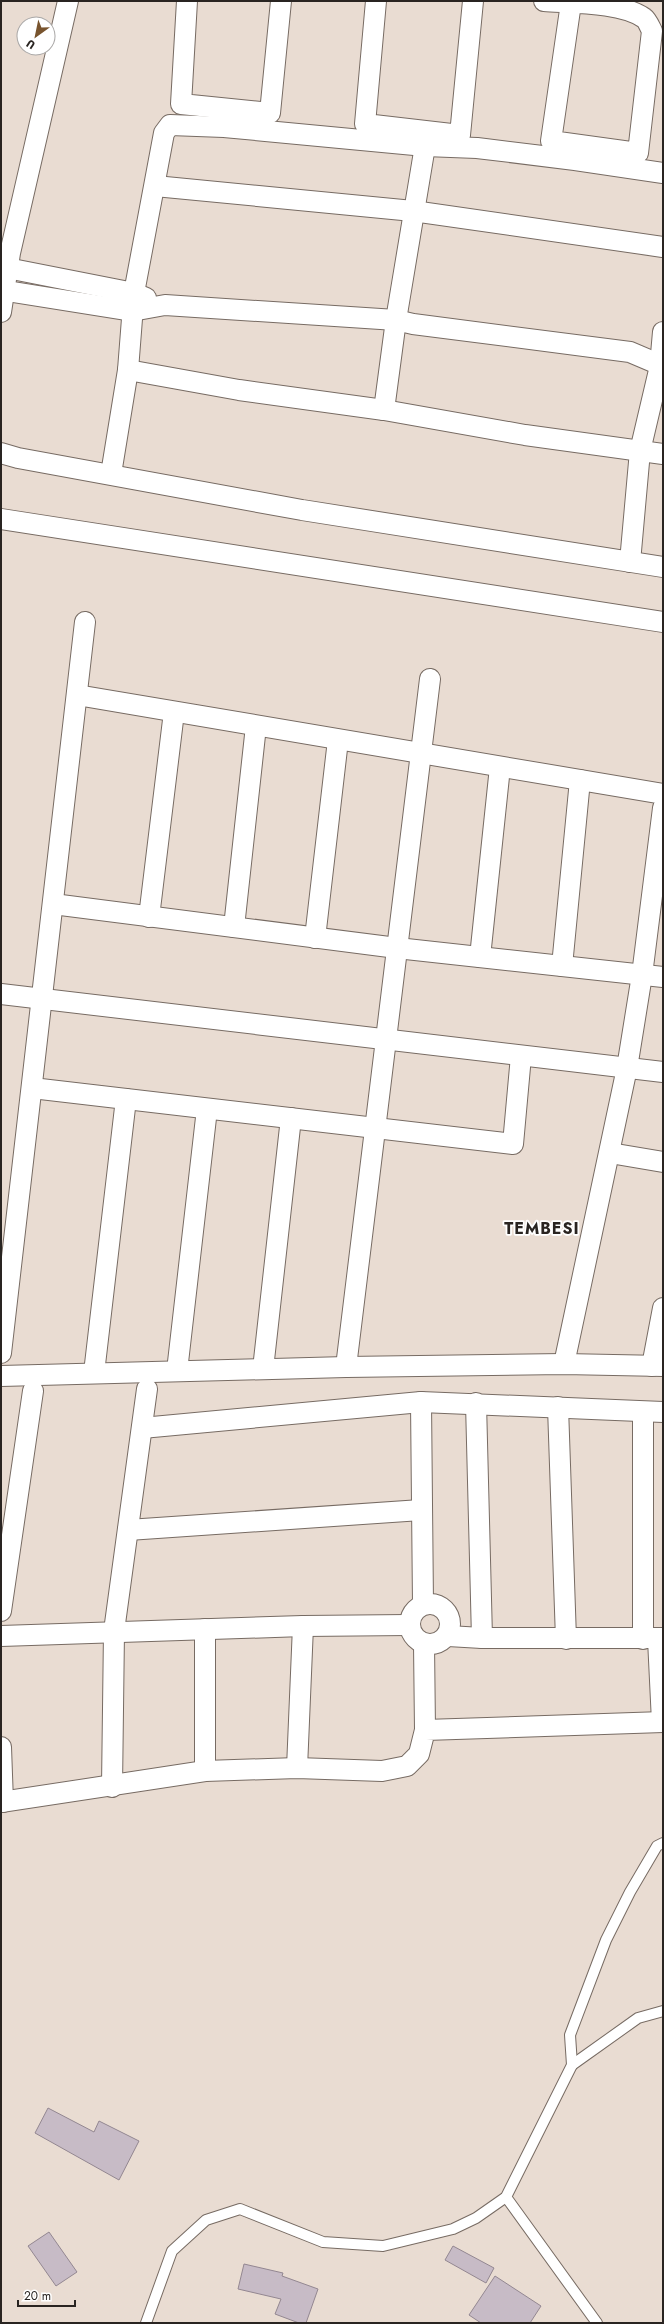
<svg xmlns="http://www.w3.org/2000/svg" width="664" height="2324" font-family="Jost,sans-serif">
<style>
.building{fill:#c7bbc6;stroke:#938791}
.lines{fill:none;stroke-linecap:round;stroke-linejoin:round}
.lane-casing{stroke:#776b63;stroke-width:12}
.street-casing{stroke:#776b63;stroke-width:22}
.lane{stroke:#fff;stroke-width:10}
.street{stroke:#fff;stroke-width:20}
.labels{text-anchor:middle;dominant-baseline:central;stroke-width:3.5;stroke-linejoin:round;paint-order:stroke}
.district-label{font-size:16px;font-weight:bold;letter-spacing:1px;fill:#292421;stroke:#fff}
</style>
<rect width="100%" height="100%" fill="#e9dcd2"/>
<!-- building -->
<g class="building">
<polygon points="48,2108 94,2132 99,2121 139,2141 119,2180 35,2133"/>
<polygon points="49,2232 77,2272 56,2286 28,2246"/>
<polygon points="453,2246 494,2268 486,2283 445,2260"/>
<polygon points="244,2264 283,2273 282,2276 318,2289 306,2323 299,2323 275,2314 281,2299 238,2289"/>
<polygon points="495,2276 541,2306 530,2323 481,2323 469,2315"/>
</g>
<g class="lines">
<!-- lane casing -->
<g class="lane-casing">
<g id="lane">
<polyline points="572,2065 638,2018 663,2011"/>
<polyline points="506,2197 597,2323"/>
<polyline points="146,2323 172,2251 206,2220 240,2209 323,2242 383,2246 453,2229 476,2218 506,2197 572,2065 570,2035 606,1940 630,1892 657,1846 663,1843"/>
</g>
</g>
<!-- street casing -->
<g class="street-casing">
<g id="street">
<polyline points="187,1 181,104 270,113 281,1"/>
<polyline points="376,1 365,124 460,135 473,1"/>
<path d="M544,1C571,3 622,2 644,18C647,20 650,27 652,31L638,153L551,141L571,3"/>
<polyline points="155,186 413,211 663,247"/>
<polyline points="1,269 7,268 134,293 146,298"/>
<polyline points="1,290 132,311 165,305 396,320 413,324 630,352 663,366"/>
<polyline points="1,312 10,253 68,1"/>
<polyline points="128,370 239,390 384,410 525,435 663,454"/>
<polyline points="384,410 396,320 425,146"/>
<polyline points="1,453 18,458 302,510 663,567"/>
<polyline points="111,474 128,370 134,293 164,133 170,125 224,127 425,146 477,148 575,160 663,173"/>
<polyline points="1,519 663,622"/>
<polyline points="630,562 640,451 660,366 663,332"/>
<polyline points="77,695 663,794"/>
<polyline points="53,904 397,948 663,977"/>
<polyline points="149,917 174,712"/>
<polyline points="234,927 256,726"/>
<polyline points="315,938 338,740"/>
<polyline points="480,957 500,767"/>
<polyline points="562,966 580,780"/>
<polyline points="1,994 663,1072"/>
<polyline points="32,1088 513,1144 521,1056"/>
<polyline points="610,1153 663,1162"/>
<polyline points="1,1353 85,622"/>
<polyline points="564,1364 627,1068 642,975 663,808"/>
<polyline points="652,1366 663,1308"/>
<polyline points="346,1367 430,679"/>
<polyline points="263,1369 291,1118"/>
<polyline points="177,1371 207,1109"/>
<polyline points="94,1373 126,1099"/>
<polyline points="1,1376 346,1367 564,1364 663,1366"/>
<polyline points="421,1402 423,1604"/>
<polyline points="476,1403 482,1638"/>
<polyline points="558,1407 566,1639"/>
<polyline points="142,1428 421,1402 663,1412"/>
<polyline points="128,1530 421,1510"/>
<circle cx="430" cy="1624" r="20"/>
<polyline points="1,1611 33,1391"/>
<polyline points="1,1636 303,1626 409,1625"/>
<polyline points="448,1636 482,1638 663,1638"/>
<polyline points="643,1639 643,1412"/>
<polyline points="658,1639 662,1722"/>
<polyline points="424,1644 425,1730"/>
<polyline points="1,1747 3,1802"/>
<polyline points="297,1768 303,1626"/>
<polyline points="205,1771 205,1629"/>
<polyline points="112,1787 114,1631 147,1389"/>
<polyline points="1,1802 205,1771 297,1768 382,1771 407,1766 419,1754 425,1730 663,1722"/>
</g>
</g>
<!-- lane -->
<use href="#lane" class="lane"/>
<!-- street -->
<use href="#street" class="street"/>
</g>
<g class="labels">
<!-- district labels -->
<g class="district-label">
<text x="542" y="1228">TEMBESI</text>
</g>
</g>
<!-- border -->
<rect width="664" height="2324" fill="none" stroke="#292421" stroke-width="4"/>
<!-- north arrow -->
<g transform="translate(36 36) rotate(213)"><circle r="19" fill="#ffffff" stroke="#a9a7a6"/>
<path d="M0-3L7 15L0 10L-7 15Z" fill="#78542e"/>
<text y="-6" font-size="11" font-weight="bold" text-anchor="middle" fill="#292421">U</text>
</g>
<!-- scale -->
<path d="M18 2300v6h57v-6" fill="none" stroke="#292421" stroke-width="2"/>
<text x="24" y="2300" font-size="12" fill="#292421" stroke="#ffffff" stroke-width="3" paint-order="stroke">20 m</text>
</svg>
